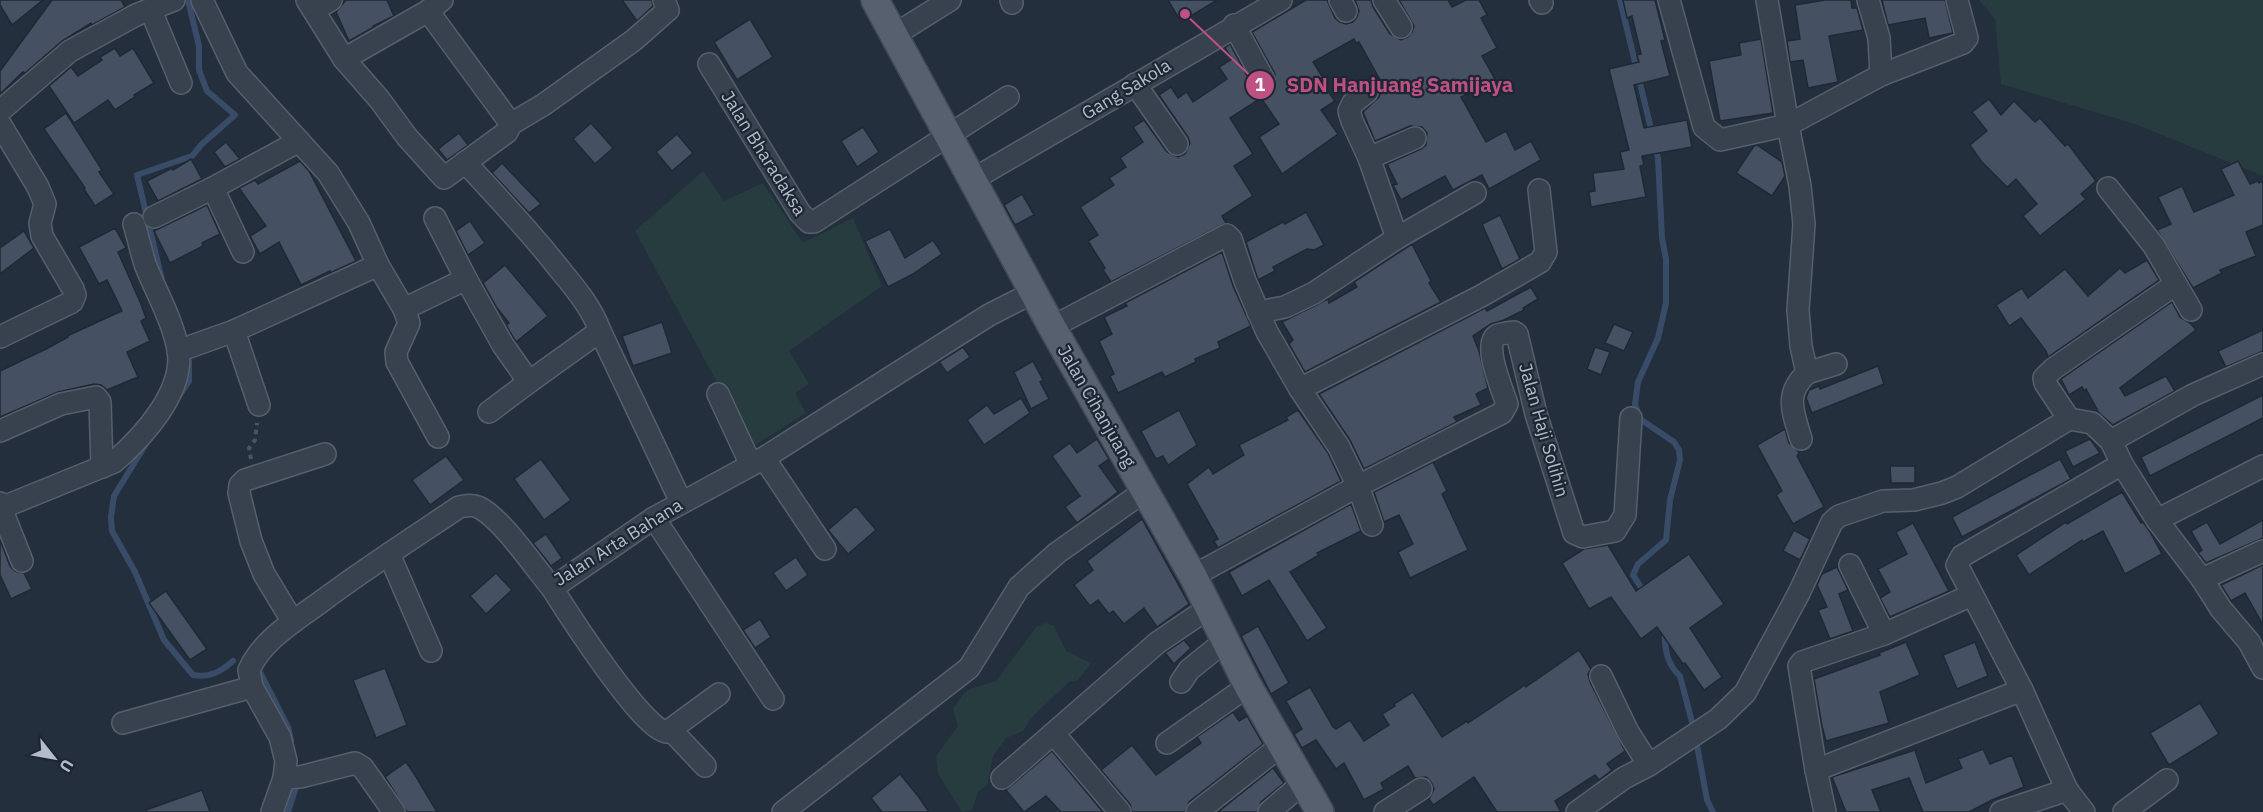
<svg xmlns="http://www.w3.org/2000/svg" width="2263" height="812" font-family="'IBM Plex Sans',sans-serif">
<style>
.green{fill:#263c3f}
.lines{fill:none;stroke-linecap:round;stroke-linejoin:round}
.stream{stroke:#394c67;stroke-width:6}
.building{fill:#455162;stroke:#1f2835;stroke-width:1.5}
.minor-casing{stroke:#565f6c;stroke-width:24}
.major-casing{stroke:#414a57;stroke-width:30}
.path{stroke:#44595c;stroke-width:4;stroke-dasharray:4.5 4.5;stroke-linecap:butt}
.minor{stroke:#38414e;stroke-width:21}
.major{stroke:#56606e;stroke-width:27}
.labels{text-anchor:middle;dominant-baseline:central;stroke-width:4.5;stroke-linejoin:round;paint-order:stroke}
.street-label{font-size:18px;fill:#b4bcc9;stroke:#1d2633}
.leader{fill:none;stroke:#bd5182;stroke-width:2}
.callout-dot{fill:#bd5182;stroke:#1d2633;stroke-width:2}
.mark-label{font-size:18px;text-anchor:middle;font-weight:bold;fill:#fff}
.callout-label{font-size:20px;text-anchor:middle;font-weight:bold;fill:#bd5182;stroke:#1d2633;stroke-width:4.5;stroke-linejoin:round;paint-order:stroke}
</style>
<rect width="100%" height="100%" fill="#242f3e"/>
<!-- green -->
<g class="green">
<polygon points="1979,0 2263,0 2263,176 2135,124 2001,84 1995,19"/>
<polygon points="703,171 724,201 763,183 803,243 853,218 882,286 789,351 809,384 795,393 806,413 752,447 635,231"/>
<polygon points="1046,623 1054,626 1066,651 1091,663 1078,680 1069,682 1033,716 1023,731 1006,738 993,756 987,785 978,792 972,810 962,812 938,774 936,756 958,726 953,709 963,694 970,689 996,681 1037,626"/>
</g>
<g class="lines">
<!-- stream -->
<g class="stream">
<polyline points="1620,0 1652,133"/>
<polyline points="162,280 137,175 192,156 202,144 235,115 207,91 199,70 199,46 188,0"/>
<polyline points="179,396 189,381 189,361"/>
<path d="M146,444L114,496L111,517L112,531L135,572L164,640L193,675C210,678 220,672 233,661"/>
<polyline points="1644,592 1633,575 1638,564 1666,540 1670,500 1680,460 1679,450 1674,442 1640,419 1635,404 1638,382 1658,338 1666,303 1666,259 1662,238 1658,158 1655,146"/>
<path d="M1665,630C1664,646 1666,664 1680,676L1694,730"/>
<polyline points="261,674 288,727 291,740"/>
<polyline points="1696,740 1707,800 1713,812"/>
<polyline points="288,812 295,790"/>
</g>
</g>
<!-- building -->
<g class="building">
<polygon points="0,0 43,0 12,25 0,5"/>
<polygon points="52,0 121,0 125,7 92,25 91,23 62,41 25,73 23,72 0,94 0,71"/>
<polygon points="346,0 387,0 394,16 373,26 374,27 349,41 336,12"/>
<polygon points="622,0 652,0 653,6 637,21"/>
<polygon points="1168,0 1217,0 1181,22"/>
<polygon points="1306,0 1327,0 1335,18 1340,22 1346,24 1353,22 1357,17 1359,11 1355,0 1371,0 1373,7 1390,34 1401,40 1408,37 1412,32 1414,26 1399,0 1448,0 1452,7 1466,0 1479,0 1487,15 1481,18 1497,48 1482,56 1495,79 1461,97 1486,142 1506,131 1515,150 1531,141 1541,160 1489,189 1482,175 1453,190 1445,176 1401,200 1393,185 1397,184 1387,164 1421,149 1426,145 1427,133 1422,127 1410,126 1375,141 1363,112 1379,97 1381,92 1376,83 1380,80 1359,42 1356,43 1354,39 1313,62 1327,84 1324,86 1335,101 1321,110 1338,134 1282,174 1259,137 1279,124 1261,98 1230,118 1253,154 1234,166 1253,196 1222,216 1226,223 1111,282 1103,270 1105,268 1088,241 1098,235 1080,207 1114,185 1109,178 1126,167 1120,158 1143,142 1133,127 1144,120 1167,152 1178,157 1185,154 1190,143 1188,137 1159,95 1171,87 1178,98 1187,92 1193,102 1227,79 1219,67 1232,59 1225,48 1230,44 1253,87 1263,93 1271,91 1275,86 1275,74 1252,32"/>
<polygon points="1623,0 1655,0 1665,40 1661,41 1670,76 1634,85 1644,128 1687,120 1692,147 1642,156 1644,165 1640,166 1646,197 1591,207 1589,192 1595,191 1593,173 1624,169 1620,152 1629,150 1609,69 1639,62 1637,55 1641,54 1632,16 1627,18"/>
<polygon points="1825,0 1851,0 1852,8 1857,8 1863,30 1829,36 1838,82 1808,88 1803,60 1790,62 1787,41 1800,39 1795,5"/>
<polygon points="1882,0 1945,0 1953,33 1929,38 1925,18 1888,25"/>
<polygon points="750,19 773,57 737,80 714,42"/>
<polygon points="1761,39 1773,113 1720,121 1709,61 1741,55 1739,43"/>
<polygon points="115,48 120,56 133,48 154,83 134,95 135,97 115,110 108,100 74,123 49,86 71,67 78,76 102,60 100,57"/>
<polygon points="1989,99 2001,115 2014,101 2035,122 2040,118 2065,146 2068,144 2096,181 2081,194 2086,199 2040,236 2023,216 2037,204 2016,179 2007,187 1981,161 1970,145 1987,131 1972,112"/>
<polygon points="66,113 102,170 99,172 114,194 95,206 84,189 85,188 44,129"/>
<polygon points="591,123 613,148 595,164 573,139"/>
<polygon points="863,127 879,152 857,167 841,141"/>
<polygon points="459,133 468,145 447,160 438,149"/>
<polygon points="677,134 693,153 672,171 656,152"/>
<polygon points="226,142 240,159 225,167 214,152"/>
<polygon points="1757,145 1782,162 1785,176 1772,196 1736,173 1754,146"/>
<polygon points="191,159 202,179 158,201 147,181 172,168 173,170"/>
<polygon points="300,161 309,171 356,261 330,273 330,271 301,285 279,242 260,254 250,236 266,226 239,188 255,180 258,184"/>
<polygon points="2238,161 2250,184 2258,181 2259,183 2263,181 2263,225 2246,232 2256,256 2220,270 2222,273 2193,288 2157,230 2171,224 2158,197 2182,186 2194,212 2234,195 2221,169"/>
<polygon points="502,163 541,204 529,213 492,173"/>
<polygon points="1022,194 1034,215 1015,225 1004,205"/>
<polygon points="207,205 220,234 202,243 203,246 170,263 154,231"/>
<polygon points="1306,212 1324,245 1314,250 1307,249 1273,267 1275,271 1258,280 1246,242 1283,222 1285,224"/>
<polygon points="1500,215 1520,259 1502,269 1482,224"/>
<polygon points="470,221 485,243 468,255 456,231"/>
<polygon points="115,228 126,248 118,252 141,304 146,318 141,321 150,341 127,352 138,377 107,390 101,385 94,384 58,392 0,417 0,371 48,348 68,337 67,336 122,311 107,280 99,284 79,247"/>
<polygon points="890,229 905,258 933,240 942,254 913,274 888,287 865,241"/>
<polygon points="24,231 34,248 0,274 0,248"/>
<polygon points="1412,244 1431,281 1429,283 1441,302 1305,372 1289,344 1293,340 1282,322 1328,299 1329,303 1357,287 1354,282"/>
<polygon points="1222,252 1233,286 1251,326 1218,342 1220,348 1195,359 1196,362 1165,377 1162,372 1118,393 1110,376 1114,374 1099,341 1112,334 1104,317 1127,306 1125,303"/>
<polygon points="2147,260 2159,280 2048,357 2046,351 2021,318 2009,326 1996,305 2022,288 2028,298 2065,269 2088,296 2120,268 2125,273"/>
<polygon points="505,265 548,316 516,342 506,325 509,323 497,308 483,283"/>
<polygon points="1531,287 1538,299 1523,308 1524,310 1504,320 1491,324 1473,336 1479,351 1488,388 1476,394 1481,405 1454,417 1457,422 1364,469 1350,440 1319,394 1485,308 1487,311"/>
<polygon points="2172,302 2180,317 2190,323 2196,330 2120,388 2125,396 2166,376 2175,391 2113,425 2099,413 2086,389 2084,391 2082,387 2069,395 2061,379"/>
<polygon points="662,322 672,353 633,366 622,336"/>
<polygon points="1614,324 1633,332 1624,351 1605,343"/>
<polygon points="2263,330 2263,351 2226,367 2218,351"/>
<polygon points="963,347 970,357 947,373 939,362"/>
<polygon points="1595,347 1610,352 1601,375 1587,369"/>
<polygon points="1033,361 1043,380 1040,382 1049,399 1031,409 1014,372"/>
<polygon points="1878,366 1884,384 1812,413 1806,398 1809,390 1819,386 1820,389"/>
<polygon points="2263,395 2263,418 2150,476 2141,457"/>
<polygon points="1021,398 1030,413 984,445 967,420 987,405 994,414"/>
<polygon points="1179,410 1197,445 1168,465 1163,456 1156,459 1141,431"/>
<polygon points="1298,410 1328,453 1341,481 1218,548 1214,541 1218,539 1187,484 1209,467 1213,474 1244,455 1239,445 1288,420 1286,417"/>
<polygon points="1785,429 1789,443 1798,451 1799,454 1797,456 1824,507 1793,524 1776,495 1782,491 1757,445"/>
<polygon points="1097,439 1109,459 1099,466 1118,492 1077,523 1065,507 1080,496 1052,456 1070,443 1077,453"/>
<polygon points="2090,439 2100,453 2073,467 2065,451"/>
<polygon points="446,456 464,480 430,505 412,480"/>
<polygon points="541,459 571,500 544,520 514,479"/>
<polygon points="2060,459 2071,479 1962,537 1952,517"/>
<polygon points="1433,462 1447,491 1442,494 1468,550 1410,578 1398,552 1413,544 1399,515 1384,522 1374,492"/>
<polygon points="1890,466 1915,466 1915,483 1891,483"/>
<polygon points="2122,492 2141,523 2143,522 2150,532 2162,554 2125,574 2103,531 2083,542 2082,540 2029,575 2016,555 2066,522 2067,524"/>
<polygon points="1351,504 1361,531 1317,553 1319,555 1290,572 1327,628 1307,641 1269,580 1242,596 1229,572"/>
<polygon points="856,506 876,530 848,554 828,530"/>
<polygon points="1142,519 1189,604 1157,627 1144,608 1124,624 1113,611 1109,614 1098,600 1090,606 1074,585 1093,570 1087,561"/>
<polygon points="2263,520 2263,538 2206,563 2198,553 2202,550 2191,531 2207,522 2220,544"/>
<polygon points="1913,523 1949,591 1890,617 1880,598 1890,592 1878,569 1907,554 1896,532"/>
<polygon points="1794,530 1810,539 1800,560 1783,551"/>
<polygon points="546,534 562,558 551,566 533,543"/>
<polygon points="0,540 10,566 15,571 24,573 32,589 11,599 0,575"/>
<polygon points="1608,545 1636,591 1689,554 1724,604 1690,628 1722,677 1704,690 1685,663 1683,664 1657,627 1641,639 1611,597 1589,609 1562,563 1584,549"/>
<polygon points="796,557 808,575 786,591 773,573"/>
<polygon points="2263,565 2263,625 2245,593 2231,601 2221,585"/>
<polygon points="1837,567 1848,590 1839,594 1853,631 1830,639 1818,610 1827,607 1817,585 1822,574"/>
<polygon points="496,573 512,590 486,614 470,596"/>
<polygon points="166,591 207,649 190,660 149,603"/>
<polygon points="760,619 771,637 755,648 743,630"/>
<polygon points="1258,626 1289,683 1271,694 1241,636"/>
<polygon points="1184,640 1191,648 1174,664 1165,653"/>
<polygon points="1906,642 1920,675 1880,692 1889,723 1826,741 1822,726 1814,679 1880,655 1879,653"/>
<polygon points="1975,642 1988,676 1957,689 1943,655"/>
<polygon points="1579,650 1591,669 1588,674 1590,682 1625,751 1607,764 1612,770 1599,780 1595,775 1555,801 1561,812 1497,812 1474,777 1433,805 1429,799 1434,789 1431,782 1426,777 1415,778 1408,766 1381,783 1384,789 1364,800 1344,763 1336,769 1316,740 1302,748 1294,734 1302,729 1286,701 1310,687 1333,727 1336,729 1350,720 1364,741 1389,725 1382,714 1395,706 1394,704 1413,692 1442,737 1467,721 1468,723 1525,685 1526,687"/>
<polygon points="385,668 407,725 376,738 353,680"/>
<polygon points="2200,703 2219,734 2169,765 2150,733"/>
<polygon points="1233,712 1239,721 1247,716 1263,744 1189,802 1185,812 1132,812 1130,804 1101,770 1132,745 1156,775 1201,743 1197,737"/>
<polygon points="1983,749 1990,764 2012,755 2024,787 1992,800 1969,812 1923,812 1909,778 1872,790 1881,812 1846,812 1832,777 1915,750 1926,783 1962,768 1958,759"/>
<polygon points="1052,751 1103,812 1061,812 1046,796 1024,812 1006,790"/>
<polygon points="406,762 415,775 437,812 407,812 385,777"/>
<polygon points="1273,768 1284,783 1261,802 1257,812 1218,812"/>
<polygon points="900,774 918,796 929,812 882,812 871,798"/>
<polygon points="202,790 210,812 147,812 146,810"/>
</g>
<g class="lines">
<!-- minor casing -->
<g class="minor-casing">
<g id="minor">
<polyline points="202,0 237,73 328,173 359,223 378,265 404,309 466,279 503,345 529,382 600,331 681,502"/>
<polyline points="307,0 344,59 379,99 407,137 444,178 507,132 511,124 543,105 634,40 668,10 664,0"/>
<polyline points="442,0 428,11 511,124"/>
<polyline points="1011,0 1012,3"/>
<polyline points="1340,0 1346,11"/>
<polyline points="1384,0 1401,27"/>
<polyline points="1540,0 1542,3"/>
<polyline points="1669,0 1704,127 1720,140 1788,125 1767,0"/>
<polyline points="1868,0 1879,38 1881,75"/>
<polyline points="153,8 154,18 181,83"/>
<polyline points="314,10 331,0"/>
<polyline points="1234,25 1264,80"/>
<polyline points="894,35 950,0"/>
<polyline points="344,59 428,11"/>
<polyline points="709,64 800,213 809,222 814,222 1008,97"/>
<polyline points="1135,84 1177,144"/>
<polyline points="1367,92 1353,103 1349,111 1352,121 1369,158 1397,238"/>
<polyline points="0,111 70,51 136,15 174,0"/>
<polyline points="0,124 38,187 45,204 40,223 42,236 73,289 75,295 72,302 0,337"/>
<polyline points="1369,158 1415,138"/>
<path d="M465,162C496,196 528,229 557,266C574,287 591,306 600,331"/>
<polyline points="972,180 1281,0"/>
<polyline points="213,188 243,252"/>
<polyline points="2108,188 2154,246 2191,310"/>
<polyline points="154,217 213,188 299,141"/>
<polyline points="435,218 466,279"/>
<polyline points="404,309 409,323 396,352 397,362 438,437"/>
<polyline points="1258,312 1285,307 1314,293 1397,238 1475,193"/>
<polyline points="1052,327 1227,235 1231,239 1245,281 1267,332 1300,389"/>
<polyline points="234,331 259,405"/>
<polyline points="178,351 234,331 378,265"/>
<polyline points="2263,364 2193,395 2111,441 2122,464 2157,520 2202,579 2221,609 2249,642 2263,668"/>
<polyline points="1807,373 1836,364"/>
<polyline points="718,394 751,465"/>
<polyline points="489,412 529,382"/>
<polyline points="0,431 61,404 96,397 100,402 102,467"/>
<path d="M1801,439C1793,412 1784,394 1807,373L1801,346L1798,310L1804,224L1800,186L1788,125L1881,75L1963,43L1967,38L1957,0"/>
<polyline points="2111,441 2092,423 2069,419 2045,383 2044,378 2053,369 2176,284"/>
<polyline points="764,458 825,549"/>
<path d="M0,503L1,508L114,462C143,437 185,391 178,350C173,321 156,292 145,264C141,251 138,237 134,224"/>
<polyline points="1,508 22,561"/>
<polyline points="654,518 773,699"/>
<polyline points="2157,520 2263,466"/>
<polyline points="1372,525 1358,486 1339,447 1300,389 1481,296 1540,262 1546,252 1539,190"/>
<polyline points="389,554 431,651"/>
<polyline points="1850,565 1884,634"/>
<path d="M1193,576L1358,486L1502,413L1507,404C1503,391 1483,346 1496,336C1500,333 1509,333 1514,332L1517,334L1536,414L1574,533L1583,537L1615,531L1625,515L1631,418"/>
<polyline points="2202,579 2263,551"/>
<path d="M552,588C567,612 644,732 667,732L719,694"/>
<polyline points="293,622 264,574 251,541 239,493 240,485 245,480 325,454"/>
<polyline points="1601,676 1628,732 1649,765"/>
<polyline points="1181,682 1189,670 1226,640"/>
<polyline points="123,723 252,687"/>
<polyline points="671,730 705,766"/>
<polyline points="1054,734 1120,812"/>
<polyline points="1167,743 1248,686"/>
<polyline points="1816,770 2022,690"/>
<polyline points="284,778 300,777 355,763 363,768 394,812"/>
<polyline points="1002,778 1157,643 1210,607"/>
<path d="M272,812L284,778L286,761L280,737L252,687L249,670C262,640 296,620 322,601C366,568 413,538 459,507C465,506 472,504 478,507C502,518 534,567 552,588L654,518L764,458L989,315L1034,292"/>
<polyline points="783,812 969,668 1019,587 1057,553 1146,490"/>
<polyline points="1197,812 1283,744"/>
<polyline points="1269,812 1303,783"/>
<polyline points="1385,812 1421,789"/>
<polyline points="1577,812 1624,778 1649,765 1718,719 1745,693 1799,593 1832,522 1839,516 1883,501 1914,500 1942,493 1957,487 2069,419"/>
<polyline points="1825,812 1816,770 1799,666 1802,662 1884,634 1972,595"/>
<polyline points="2001,812 2067,790"/>
<polyline points="2084,812 2067,790 2022,690 1957,565 1962,556 2122,464"/>
<polyline points="2124,812 2167,780"/>
</g>
</g>
<!-- major casing -->
<g class="major-casing">
<polyline id="major" points="875,0 1052,327 1193,576 1248,686 1320,812"/>
</g>
<!-- path -->
<polyline class="path" points="251,459 249,448 255,440 257,423"/>
<!-- minor -->
<use href="#minor" class="minor"/>
<!-- major -->
<use href="#major" class="major"/>
</g>
<g class="labels">
<!-- street labels -->
<g class="street-label">
<text transform="translate(1126 89) rotate(-31)">Gang Sakola</text>
<text transform="translate(764 153) rotate(58)">Jalan Bharadaksa</text>
<text transform="translate(1097 406) rotate(60)">Jalan Cihanjuang</text>
<text transform="translate(1544 430) rotate(74)">Jalan Haji Solihin</text>
<text transform="translate(618 542) rotate(-32)">Jalan Arta Bahana</text>
</g>
</g>
<!-- callouts -->
<path class="leader" d="M1185 14L1260 85"/>
<g class="callout-dot">
<circle cx="1185" cy="14" r="6"/>
<circle cx="1260" cy="85" r="15"/>
</g>
<g class="mark-label">
<text x="1260" y="91">1</text>
</g>
<g class="callout-label">
<text x="1400" y="92">SDN Hanjuang Samijaya</text>
</g>
<!-- north arrow -->
<g transform="translate(54 758) rotate(121)" stroke="#1d2633" stroke-width="4.5" paint-order="stroke">
<path d="M0-4.5L10 22L0 15L-10 22Z" fill="#b4bcc9"/>
<text y="-9" font-size="16" font-weight="bold" text-anchor="middle" fill="#b4bcc9">U</text>
</g>
</svg>
